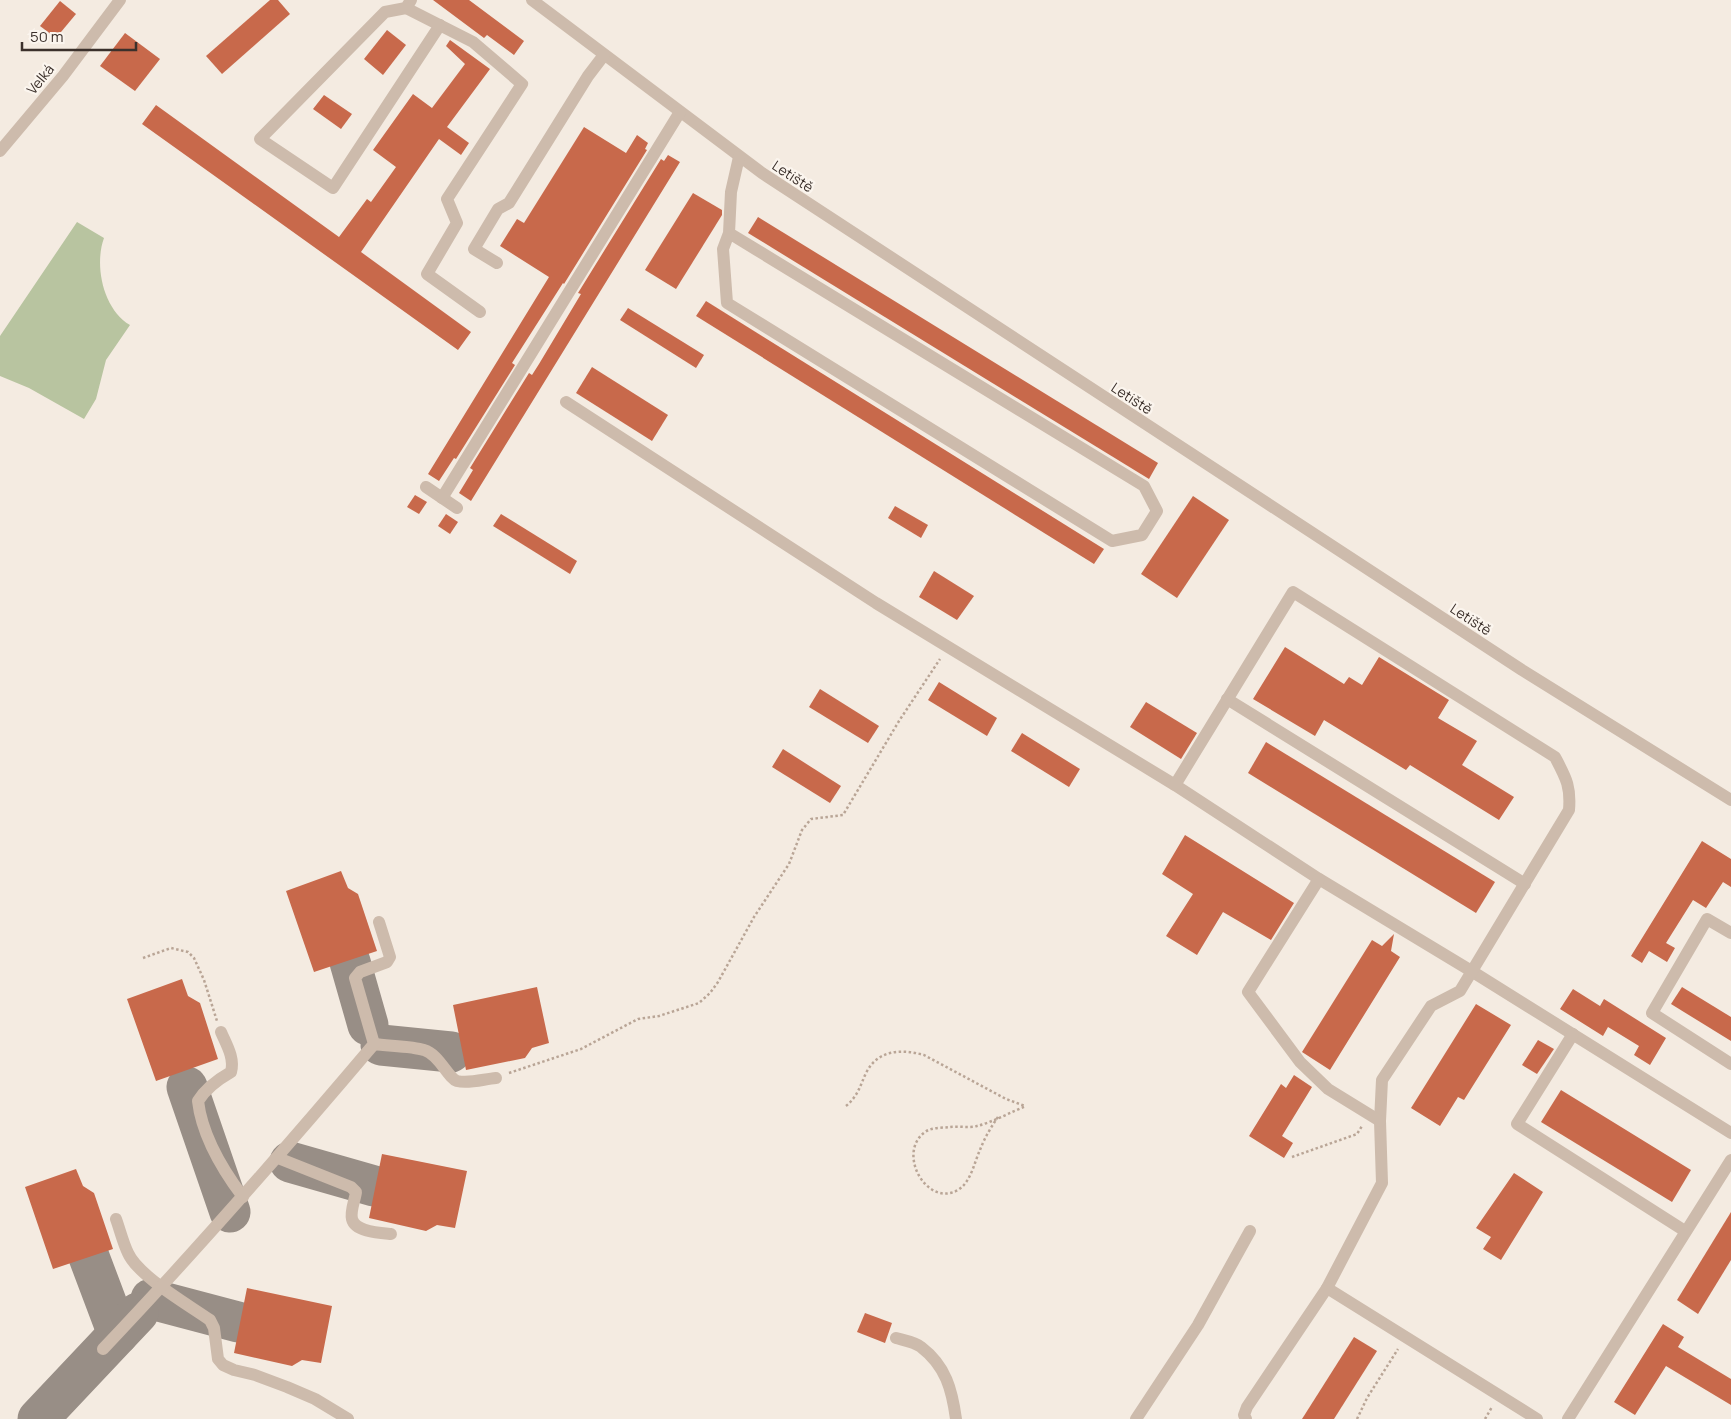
<svg xmlns="http://www.w3.org/2000/svg" width="1731" height="1419" font-family="Manrope,sans-serif">
<style>
.green{fill:#b8c4a0}
.lines{fill:none;stroke-linecap:round;stroke-linejoin:round}
.taxiway{stroke:#988e86;stroke-width:41}
.building{fill:#c8694b}
.path{stroke:#b9a596;stroke-width:2.5;stroke-dasharray:2.5 2.5;stroke-linecap:butt}
.minor{stroke:#cdbbac;stroke-width:12}
.labels{text-anchor:middle;dominant-baseline:central;stroke-width:4.5;stroke-linejoin:round;paint-order:stroke}
.street-label{font-size:14px;fill:#3b302b;stroke:#fbf5ee}
</style>
<rect width="100%" height="100%" fill="#f4ebe1"/>
<!-- green -->
<path class="green" d="M77,222L104,238C94,265 103,309 130,325L106,360L96,399L84,419L29,388L0,376V336Z"/>
<g class="lines">
<!-- taxiway -->
<g class="taxiway">
<polyline points="350,962 368,1025"/>
<polyline points="381,1045 451,1052"/>
<polyline points="187,1087 230,1212"/>
<polyline points="290,1162 374,1186"/>
<polyline points="89,1257 118,1334"/>
<polyline points="151,1299 238,1322"/>
<polyline points="38,1419 138,1313"/>
</g>
</g>
<!-- building -->
<g class="building">
<polygon points="270,0 278,0 290,14 222,74 206,56"/>
<polygon points="433,0 469,0 524,41 514,55 487,35 484,38"/>
<polygon points="60,1 76,14 56,38 40,26"/>
<polygon points="387,30 406,45 383,75 364,59"/>
<polygon points="125,33 160,59 135,91 100,66"/>
<polygon points="450,40 490,69 447,127 469,143 461,155 439,139 361,252 471,332 458,350 142,124 156,105 339,237 367,199 371,202 396,167 373,150 413,94 432,108 465,64 446,46"/>
<polygon points="324,95 352,114 341,129 313,109"/>
<polygon points="584,127 626,153 637,135 648,143 645,149 647,150 564,284 563,283 512,363 515,365 456,459 454,458 439,481 428,474 549,277 500,246 517,219 524,223"/>
<polygon points="668,155 680,162 471,501 459,493 473,470 470,468 529,373 532,375 539,364 581,294 578,293 661,159 664,161"/>
<polygon points="693,193 722,210 722,215 676,289 645,270"/>
<polygon points="758,217 1158,463 1149,479 748,233"/>
<polygon points="706,301 1104,549 1094,564 696,316"/>
<polygon points="628,308 704,355 696,368 620,320"/>
<polygon points="592,367 668,415 652,441 576,393"/>
<polygon points="415,495 427,502 419,514 407,507"/>
<polygon points="1193,496 1229,520 1177,598 1141,574"/>
<polygon points="895,506 928,525 921,538 888,518"/>
<polygon points="446,514 458,522 450,534 438,526"/>
<polygon points="501,514 577,561 570,574 493,526"/>
<polygon points="934,571 974,596 957,620 919,597"/>
<polygon points="1285,647 1344,684 1349,677 1362,685 1379,657 1449,700 1438,718 1477,741 1462,765 1514,797 1499,820 1410,765 1406,770 1324,720 1315,736 1253,699"/>
<polygon points="939,682 997,718 987,736 928,700"/>
<polygon points="820,689 879,726 868,743 809,707"/>
<polygon points="1146,702 1197,733 1181,759 1130,727"/>
<polygon points="1022,733 1080,769 1069,787 1011,751"/>
<polygon points="1266,742 1495,882 1476,913 1248,773"/>
<polygon points="783,749 841,786 830,803 772,767"/>
<polygon points="1185,835 1294,903 1271,940 1223,912 1197,955 1166,936 1193,894 1162,874"/>
<polygon points="1702,841 1731,859 1731,887 1723,882 1706,908 1693,900 1666,943 1675,948 1667,962 1649,951 1642,963 1631,956"/>
<polygon points="341,871 348,888 358,894 377,951 314,972 286,891"/>
<polygon points="1394,934 1391,951 1400,957 1330,1070 1302,1052 1372,940 1382,946"/>
<polygon points="182,979 188,996 200,1003 218,1059 156,1081 127,999"/>
<polygon points="537,987 549,1043 532,1048 525,1058 466,1070 453,1005"/>
<polygon points="1682,987 1731,1017 1731,1041 1671,1004"/>
<polygon points="1573,989 1600,1006 1604,999 1666,1038 1650,1065 1634,1055 1639,1046 1608,1027 1603,1036 1560,1009"/>
<polygon points="1476,1004 1511,1025 1464,1100 1458,1097 1440,1126 1411,1108"/>
<polygon points="1538,1040 1554,1049 1537,1074 1522,1065"/>
<polygon points="1294,1075 1312,1087 1282,1136 1293,1143 1284,1158 1249,1136 1281,1084 1286,1088"/>
<polygon points="1561,1090 1691,1170 1672,1202 1541,1122"/>
<polygon points="382,1154 467,1171 455,1228 437,1225 426,1231 369,1218"/>
<polygon points="76,1169 83,1186 94,1193 113,1249 53,1269 25,1187"/>
<polygon points="1514,1173 1543,1192 1501,1260 1483,1249 1491,1237 1476,1228"/>
<polygon points="1731,1212 1731,1260 1698,1314 1677,1300"/>
<polygon points="247,1288 332,1306 321,1363 302,1360 292,1366 234,1353"/>
<polygon points="865,1313 892,1323 885,1343 857,1332"/>
<polygon points="1663,1324 1684,1337 1678,1347 1731,1379 1731,1405 1666,1366 1635,1415 1614,1402"/>
<polygon points="1354,1337 1377,1351 1334,1419 1302,1419"/>
</g>
<g class="lines">
<!-- path -->
<g class="path">
<polyline points="143,958 171,948 188,952 194,958 204,980 217,1021"/>
<polyline points="509,1073 581,1049 638,1019 659,1016 699,1003 710,993 718,982 754,917 789,864 802,830 811,819 843,815 899,721 940,659"/>
<path d="M846,1106C858,1096 860,1086 866,1073C878,1049 902,1049 924,1055L1006,1099L1025,1106"/>
<path d="M998,1117C991,1127 984,1139 980,1150C974,1163 971,1182 958,1190C927,1208 896,1153 925,1132C932,1127 942,1128 950,1127C959,1126 969,1128 977,1126C993,1122 1011,1112 1026,1106"/>
<polyline points="1292,1157 1357,1134 1362,1126"/>
<polyline points="1357,1419 1367,1398 1398,1349"/>
<polyline points="1485,1419 1492,1407"/>
</g>
<!-- minor -->
<g class="minor">
<polyline points="411,0 406,8 385,12 260,139 333,188 440,25"/>
<polyline points="532,0 762,173 1522,670 1731,800"/>
<polyline points="406,8 473,42 522,84 447,199 457,223 427,274 480,312"/>
<polyline points="0,151 63,76 120,0"/>
<polyline points="729,233 1144,486 1157,511 1142,535 1112,541 727,303 723,249 729,233 731,192 739,157"/>
<polyline points="497,263 474,249 498,209 509,203 588,76 604,55"/>
<polyline points="566,402 876,603 1175,785 1319,879 1473,972 1731,1133"/>
<polyline points="426,487 457,508"/>
<polyline points="442,498 680,112"/>
<polyline points="1227,699 1525,884"/>
<path d="M1175,785L1293,592L1555,757C1566,778 1571,786 1569,810L1460,991L1431,1006L1382,1080L1380,1121L1382,1183L1327,1288L1537,1419"/>
<polyline points="1319,879 1248,992 1300,1062 1328,1089 1380,1121"/>
<polyline points="1731,933 1707,919 1652,1013 1731,1064"/>
<path d="M221,1032C226,1044 235,1058 231,1072C217,1080 206,1088 198,1101C202,1136 222,1169 243,1197"/>
<polyline points="1573,1034 1517,1124 1685,1231"/>
<path d="M374,1044C387,1046 412,1046 424,1050C439,1054 448,1078 457,1081C469,1084 484,1079 496,1078"/>
<path d="M278,1158L351,1187L356,1192C355,1200 350,1211 352,1219C355,1232 380,1233 391,1234"/>
<path d="M116,1219C120,1230 123,1243 128,1253C138,1276 189,1305 210,1320L214,1328L218,1359L223,1365L234,1370L255,1375L287,1387L315,1399L348,1419"/>
<path d="M896,1338C903,1340 915,1342 921,1347C946,1366 952,1390 956,1419"/>
<path d="M103,1349C197,1250 286,1148 374,1044L355,978L360,972L387,962L390,957L379,922"/>
<polyline points="1136,1419 1198,1325 1250,1231"/>
<polyline points="1246,1419 1244,1415 1247,1407 1327,1288"/>
<polyline points="1568,1419 1731,1160"/>
</g>
</g>
<g class="labels">
<!-- street labels -->
<g class="street-label">
<text transform="translate(40 79) rotate(-51)">Velká</text>
<text transform="translate(793 176) rotate(33)">Letiště</text>
<text transform="translate(1132 398) rotate(33)">Letiště</text>
<text transform="translate(1471 619) rotate(33)">Letiště</text>
</g>
</g>
<!-- scale -->
<path d="M22 42v8h114v-8" fill="none" stroke="#3b302b" stroke-width="2.5"/>
<text x="30" y="42" font-size="15" fill="#3b302b" stroke="#fbf5ee" stroke-width="4" paint-order="stroke">50 m</text>
</svg>
